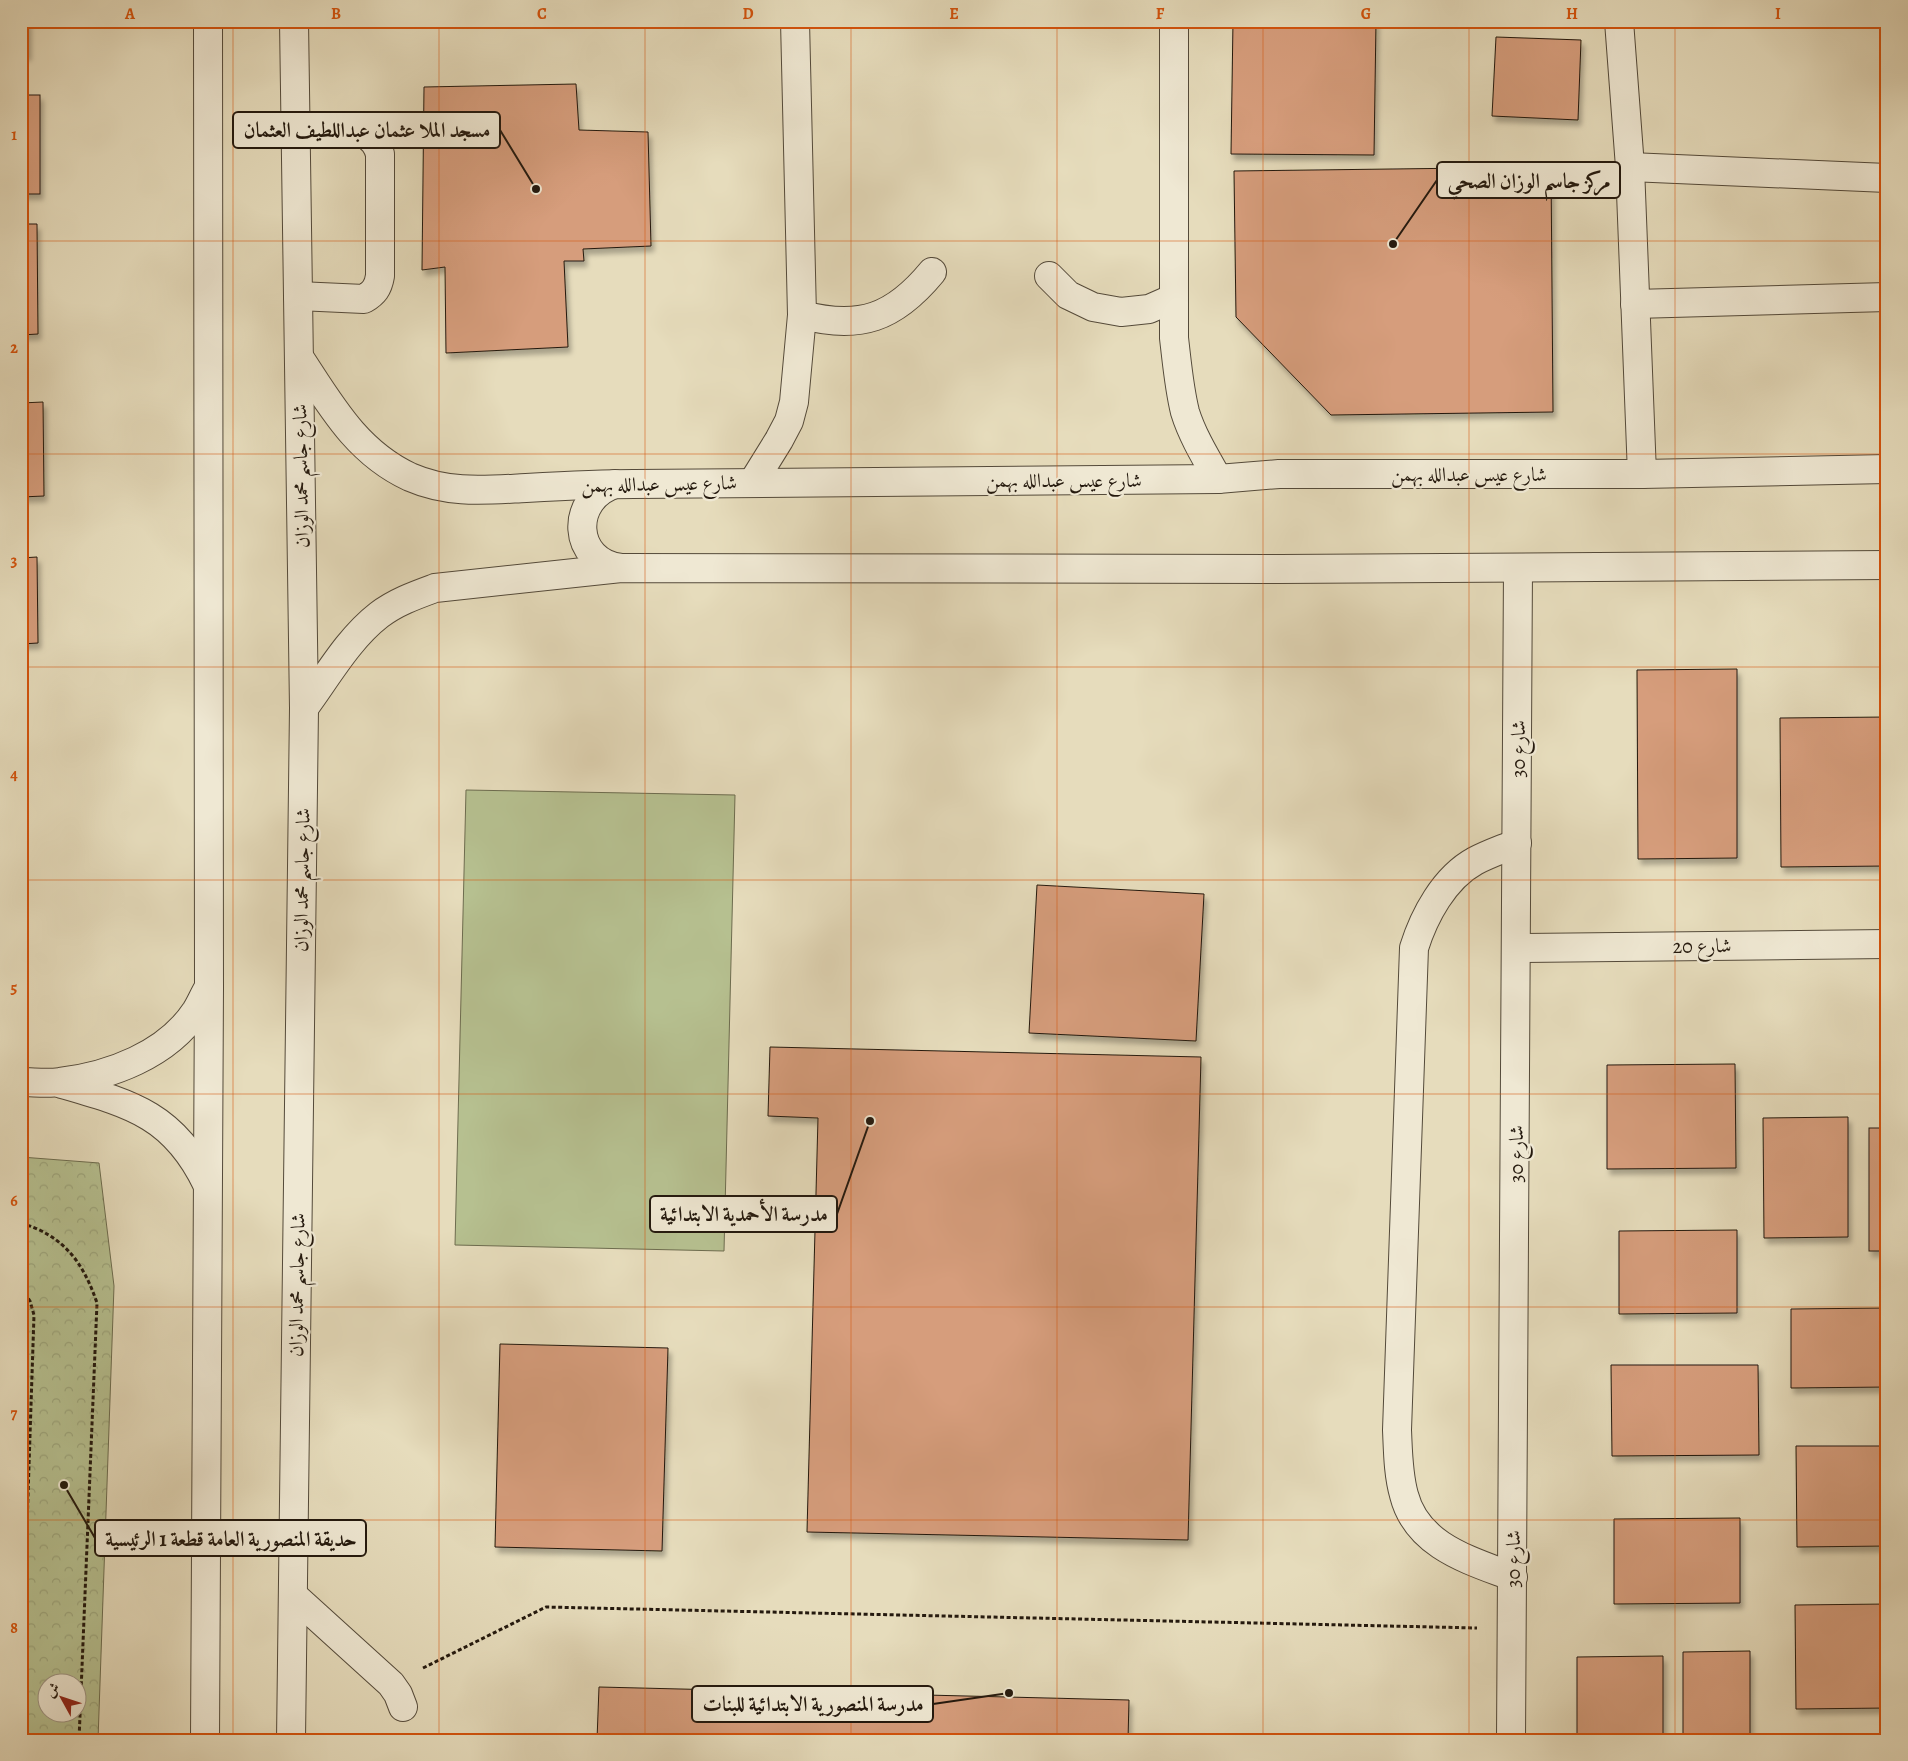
<svg xmlns="http://www.w3.org/2000/svg" width="1908" height="1761" font-family="Alegreya,Amiri,serif">
<style>
.grass{fill:#b6c090;stroke:#6d6c4f}
.forest{fill:url(#forest-crowns);stroke:#6d6c4f;fill-rule:evenodd}
.building{fill:#d69d7c;stroke:#24190e;filter:url(#shadow)}
.lines{fill:none;stroke-linecap:round;stroke-linejoin:round}
.minor-casing{stroke:#544a3a;stroke-width:30}
.path{stroke:#24190e;stroke-width:3;stroke-dasharray:4 2.5;stroke-linecap:butt}
.minor{stroke:#efe8d3;stroke-width:28}
.grid{fill:none;stroke:#d4530c;stroke-width:1;stroke-opacity:0.55}
.labels{text-anchor:middle;dominant-baseline:central;stroke-width:4.5;stroke-linejoin:round;paint-order:stroke}
.street-label{font-size:20px;fill:#24190e;stroke:#efe8d3}
.leader{fill:none;stroke:#24190e;stroke-width:2}
.callout-dot{fill:#24190e;stroke:#efe8d3;stroke-width:2}
.callout{fill:#efe8d3;stroke:#24190e;stroke-width:2}
.callout-label{font-size:21px;text-anchor:middle;font-weight:bold;fill:#24190e}
.neatline{fill:none;stroke:#d4530c;stroke-width:2}
.grid-label{font-size:16px;text-anchor:middle;font-weight:bold;fill:#d4530c}
</style>
<defs>
<pattern id="forest-crowns" width="20" height="18" patternUnits="userSpaceOnUse" patternTransform="scale(1.25)"><rect width="20" height="18" fill="#b6c090"/><path d="M2 6a3 3 0 1 1 6 0M12 15a3 3 0 1 1 6 0" fill="none" stroke="#9ca47b"/></pattern>
<filter id="shadow"><feDropShadow dx="3" dy="5.5" stdDeviation="2.5" flood-color="#0004"/></filter>
</defs>
<rect width="100%" height="100%" fill="#e6dcbc"/>
<filter id="stains"><feTurbulence type="fractalNoise" baseFrequency=".004" numOctaves="4"/><feColorMatrix values="0 0 0 0 .2 0 0 0 0 .09 0 0 0 0 .02 0 0 0 .5 -.17"/></filter>
<radialGradient id="worn" r=".72"><stop offset=".6" stop-color="#630" stop-opacity="0"/><stop offset="1" stop-color="#630" stop-opacity=".3"/></radialGradient>
<!-- grass -->
<polygon class="grass" points="466,790 735,795 724,1251 455,1245"/>
<!-- forest -->
<path class="forest" d="M21,1157L99,1163L114,1286L98,1740H21ZM48,1684H78V1714H48Z"/>
<!-- building -->
<g class="building">
<rect x="21" y="21" width="7" height="34"/>
<polygon points="1233,21 1376,21 1374,155 1231,154"/>
<polygon points="1496,37 1581,40 1578,120 1492,116"/>
<polygon points="576,84 579,130 648,132 651,246 583,249 584,261 564,261 568,347 446,353 445,267 422,270 424,87"/>
<rect x="21" y="95" width="19" height="99"/>
<polygon points="1551,167 1553,412 1331,415 1236,317 1234,171"/>
<polygon points="21,224 37,224 38,334 21,335"/>
<polygon points="43,402 44,496 21,497 21,403"/>
<polygon points="37,557 38,643 21,644 21,558"/>
<polygon points="1737,669 1737,858 1638,859 1637,670"/>
<polygon points="1887,717 1887,866 1781,867 1780,718"/>
<polygon points="1037,885 1204,894 1196,1041 1029,1033"/>
<polygon points="770,1047 1201,1057 1188,1540 807,1532 818,1118 768,1116"/>
<polygon points="1735,1064 1736,1168 1607,1169 1607,1065"/>
<polygon points="1848,1117 1848,1237 1764,1238 1763,1118"/>
<rect x="1869" y="1128" width="18" height="123"/>
<polygon points="1737,1230 1737,1313 1619,1314 1619,1231"/>
<polygon points="1887,1308 1887,1387 1791,1388 1791,1309"/>
<polygon points="500,1344 668,1348 662,1551 495,1547"/>
<polygon points="1611,1365 1758,1365 1759,1455 1612,1456"/>
<polygon points="1796,1446 1887,1446 1887,1546 1797,1547"/>
<polygon points="1740,1518 1740,1603 1614,1604 1614,1519"/>
<polygon points="1887,1604 1887,1708 1796,1709 1795,1605"/>
<polygon points="1750,1651 1750,1740 1683,1740 1683,1652"/>
<polygon points="1663,1656 1663,1740 1577,1740 1577,1657"/>
<polygon points="599,1687 1129,1700 1128,1740 597,1740"/>
</g>
<g class="lines">
<!-- minor casing -->
<g class="minor-casing">
<g id="minor">
<path d="M1174,21V338C1177,363 1179,388 1185,412C1192,435 1206,458 1218,479"/>
<polyline points="1619,21 1630,167 1642,474"/>
<path d="M296,130L364,134C373,139 377,144 380,154V276C378,288 374,293 364,299L298,296"/>
<polyline points="1630,167 1887,178"/>
<polyline points="1049,276 1068,295 1093,307 1121,312 1149,309 1174,298"/>
<polyline points="1635,304 1887,297"/>
<path d="M802,315C860,330 894,318 932,272"/>
<path d="M299,357C330,404 356,452 410,477C449,494 485,490 526,488C562,486 598,484 634,484C829,481 1024,480 1218,479L1279,474H1642L1887,469"/>
<polyline points="753,482 779,440 789,421 794,402 802,315 795,21"/>
<path d="M615,484C569,499 572,562 621,568"/>
<path d="M304,708C327,677 348,639 379,615C396,602 416,595 435,588L621,568L1280,569L1887,565"/>
<polyline points="1517,948 1887,944"/>
<path d="M21,1082C34,1082 47,1084 60,1082C110,1076 167,1055 196,1011C201,1003 204,995 209,987"/>
<path d="M62,1084C131,1104 174,1115 207,1184"/>
<path d="M1513,1577C1469,1560 1417,1546 1404,1495C1398,1474 1398,1451 1397,1430L1414,948C1424,916 1444,878 1475,861C1488,854 1503,849 1517,843"/>
<polyline points="294,1596 391,1684 398,1694 403,1707"/>
<polyline points="205,1740 209,987 208,21"/>
<polyline points="291,1740 304,708 294,21"/>
<polyline points="1511,1740 1518,568"/>
</g>
</g>
<!-- path -->
<g class="path">
<path d="M21,1223C64,1236 83,1262 97,1303L79,1740"/>
<polyline points="21,1288 30,1301 34,1315 21,1707"/>
<polyline points="423,1668 546,1607 1477,1628"/>
</g>
<!-- minor -->
<use href="#minor" class="minor"/>
</g>
<!-- grid -->
<path class="grid" d="M233,21V1740M439,21V1740M645,21V1740M851,21V1740M1057,21V1740M1263,21V1740M1469,21V1740M1675,21V1740M21,241H1887M21,454H1887M21,667H1887M21,880H1887M21,1094H1887M21,1307H1887M21,1520H1887"/>
<g class="labels">
<!-- street labels -->
<g class="street-label">
<text x="1469" y="474">شارع عيس عبدالله بهمن</text>
<text transform="translate(301 476) rotate(-91)">شارع جاسم محمد الوزان</text>
<text x="1064" y="480">شارع عيس عبدالله بهمن</text>
<text transform="translate(659 484) rotate(-1)">شارع عيس عبدالله بهمن</text>
<text transform="translate(1518 749) rotate(-90)">شارع 30</text>
<text transform="translate(302 880) rotate(-89)">شارع جاسم محمد الوزان</text>
<text transform="translate(1702 946) rotate(-1)">شارع 20</text>
<text transform="translate(1516 1154) rotate(-90)">شارع 30</text>
<text transform="translate(297 1285) rotate(-89)">شارع جاسم محمد الوزان</text>
<text transform="translate(1513 1559) rotate(-90)">شارع 30</text>
</g>
</g>
<!-- callouts -->
<path class="leader" d="M536 189L500 130M1393 244L1437 180M870 1121L837 1214M64 1485L95 1538M1009 1693L933 1704"/>
<g class="callout-dot">
<circle cx="536" cy="189" r="5"/>
<circle cx="1393" cy="244" r="5"/>
<circle cx="870" cy="1121" r="5"/>
<circle cx="64" cy="1485" r="5"/>
<circle cx="1009" cy="1693" r="5"/>
</g>
<g class="callout">
<rect x="233" y="112" width="267" height="36" rx="5"/>
<rect x="1437" y="162" width="183" height="36" rx="5"/>
<rect x="650" y="1196" width="187" height="36" rx="5"/>
<rect x="95" y="1520" width="271" height="36" rx="5"/>
<rect x="692" y="1686" width="241" height="36" rx="5"/>
</g>
<g class="callout-label">
<text x="367" y="137">مسجد الملا عثمان عبداللطيف العثمان</text>
<text x="1529" y="188">مركز جاسم الوزان الصحي</text>
<text x="744" y="1221">مدرسة الأحمدية الابتدائية</text>
<text x="231" y="1546">حديقة المنصورية العامة قطعة 1 الرئيسية</text>
<text x="813" y="1711">مدرسة المنصورية الابتدائية للبنات</text>
</g>
<!-- margin -->
<rect width="1908" height="1761" fill="none" stroke="#e6dcbc" stroke-width="55"/>
<!-- north arrow -->
<g transform="translate(62 1698) rotate(310)"><circle r="24" fill="#efe8d3" stroke="#9e9584"/>
<path d="M0-4L9 19L0 12L-9 19Z" fill="#8f2418"/>
<text y="-8" font-size="14" font-weight="bold" text-anchor="middle" fill="#24190e">ش</text>
</g>
<rect x="28" y="28" width="1852" height="1706" class="neatline"/>
<g class="grid-label">
<text x="130" y="19">A</text>
<text x="336" y="19">B</text>
<text x="542" y="19">C</text>
<text x="748" y="19">D</text>
<text x="954" y="19">E</text>
<text x="1160" y="19">F</text>
<text x="1366" y="19">G</text>
<text x="1572" y="19">H</text>
<text x="1778" y="19">I</text>
<text x="14" y="140">1</text>
<text x="14" y="353">2</text>
<text x="14" y="566">3</text>
<text x="14" y="780">4</text>
<text x="14" y="993">5</text>
<text x="14" y="1206">6</text>
<text x="14" y="1419">7</text>
<text x="14" y="1633">8</text>
</g>
<rect width="100%" height="100%" filter="url(#stains)"/>
<rect width="100%" height="100%" fill="url(#worn)"/>
</svg>
